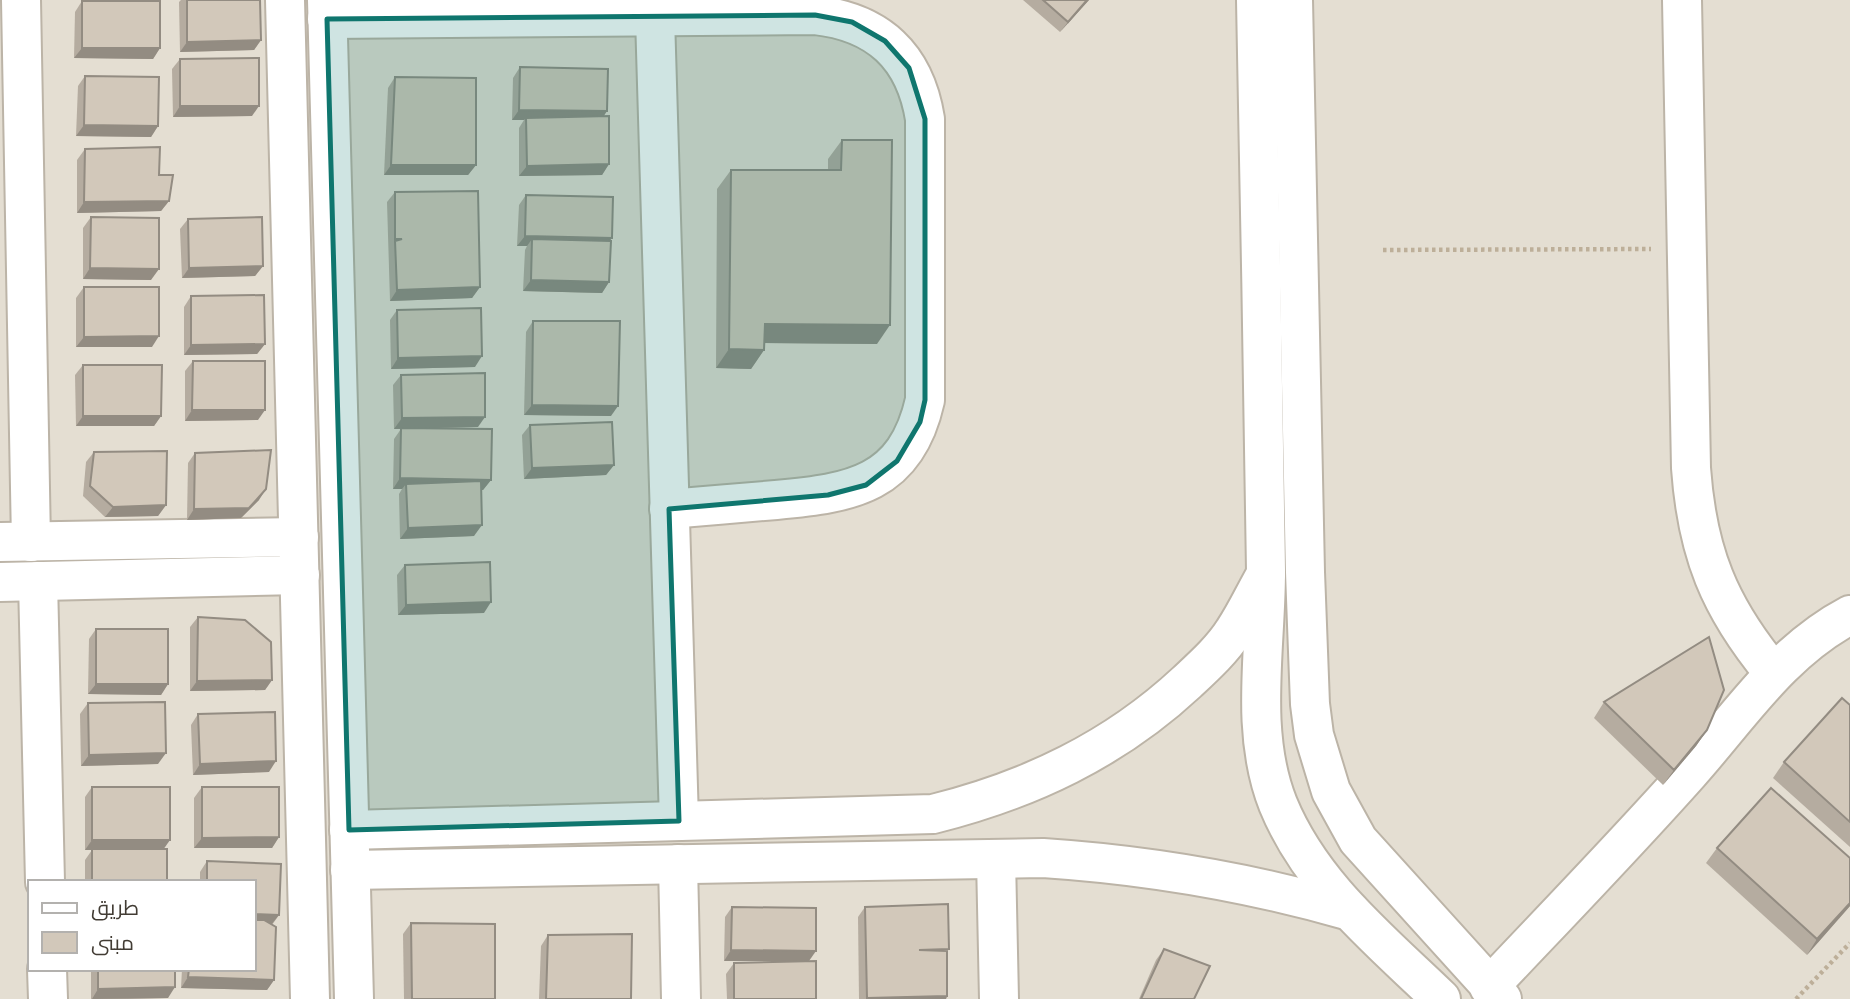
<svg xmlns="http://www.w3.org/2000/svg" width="1850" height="999" font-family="Cabin,Cairo,sans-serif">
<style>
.residential{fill:#e4ded2;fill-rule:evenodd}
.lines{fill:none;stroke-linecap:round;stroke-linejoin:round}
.minor-casing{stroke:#bcb4a7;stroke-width:42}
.tertiary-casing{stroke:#bcb4a7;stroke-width:42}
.path{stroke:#bdaf99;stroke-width:4.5;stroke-dasharray:3.5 3.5;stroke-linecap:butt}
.minor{stroke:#fff;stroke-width:38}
.tertiary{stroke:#fff;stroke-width:38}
.wall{fill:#b5aca0}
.shaded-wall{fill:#938c82}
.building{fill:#d2c8ba;stroke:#938c82;stroke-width:2}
.marked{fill:#0f766e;fill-opacity:0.2;stroke:#0f766e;stroke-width:5;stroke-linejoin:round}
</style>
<rect width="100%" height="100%" fill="#f1ede4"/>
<!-- residential -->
<path class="residential" d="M0,0H1850V999H0ZM30,882H254V969H30Z"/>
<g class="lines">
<!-- minor casing -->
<g class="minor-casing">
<g id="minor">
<polyline points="21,0 31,542"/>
<polyline points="285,0 310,999"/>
<polyline points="327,0 354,999"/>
<path d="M1682,0L1691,468C1697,552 1719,607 1773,672"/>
<polyline points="655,17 679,821"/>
<path d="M327,19L815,15C878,22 915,56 925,119V400C906,485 852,493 776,500C740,503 705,506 669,509"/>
<polyline points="0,542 299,537"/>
<polyline points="38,581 45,882"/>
<polyline points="0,582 300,575"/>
<path d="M349,830L933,814C1029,790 1114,750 1187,682C1203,667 1222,650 1234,631C1246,613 1255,593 1266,574"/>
<polyline points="996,859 999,999"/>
<polyline points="678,864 681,999"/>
<path d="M350,870L1043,858C1149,865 1249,882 1350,911"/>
<polyline points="47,969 48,999"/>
<path d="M1489,987C1556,916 1624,846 1689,773C1740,716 1780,652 1850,615"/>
</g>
</g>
<!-- tertiary casing -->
<g class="tertiary-casing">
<g id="tertiary">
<path d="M1256,0C1259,190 1264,381 1266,571C1266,648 1249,731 1278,804C1311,885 1380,940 1441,999"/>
<polyline points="1293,0 1305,572 1310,704 1314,735 1331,791 1358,840 1502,999"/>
</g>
</g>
<!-- path -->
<g class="path">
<polyline points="1383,250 1651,249"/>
<polyline points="1796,999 1850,943"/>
</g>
<!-- minor -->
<use href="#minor" class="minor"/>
<!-- tertiary -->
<use href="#tertiary" class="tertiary"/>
</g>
<!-- wall -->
<g class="wall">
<polygon points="181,0 260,0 261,40 254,50 180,52 179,2"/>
<polygon points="1023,0 1089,0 1060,32"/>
<polygon points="82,1 160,48 153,59 74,58 75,12"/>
<polygon points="180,59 252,116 173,117 172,69"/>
<polygon points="520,67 604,116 609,164 602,175 519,176 519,128 524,120 512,120 513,78"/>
<polygon points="85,76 158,126 151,137 76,136 78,86"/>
<polygon points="395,77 476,165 468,175 384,175 388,88"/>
<polygon points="842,140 877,344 764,343 764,350 751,369 716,368 717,189 731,170 828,170 828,159"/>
<polygon points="85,149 159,175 169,201 161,211 77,213 77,160"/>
<polygon points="395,192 480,287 472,298 390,301 387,202"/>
<polygon points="526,195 612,238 609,241 609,282 602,293 523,291 525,250 527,246 517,246 519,205"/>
<polygon points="91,217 151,280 83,279 83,228"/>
<polygon points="188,219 263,266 255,276 182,278 180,229"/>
<polygon points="84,287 152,347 76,347 76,298"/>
<polygon points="191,296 265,344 257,354 184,355 184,307"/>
<polygon points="397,310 475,367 391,369 390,320"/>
<polygon points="533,321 611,416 524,415 526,332"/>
<polygon points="193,361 258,420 185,421 185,371"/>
<polygon points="83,365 161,416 154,426 76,426 75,375"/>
<polygon points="401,375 478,427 419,428 491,480 483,490 481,490 474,536 400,539 399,494 402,489 393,489 394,439 401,429 394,429 393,385"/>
<polygon points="530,425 614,465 606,475 524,479 522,435"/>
<polygon points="94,452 166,505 158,516 105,517 83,496 86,462"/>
<polygon points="195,453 259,500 241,518 187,520 188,463"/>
<polygon points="405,565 484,613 398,615 397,575"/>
<polygon points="198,617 272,680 265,690 190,691 190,627"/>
<polygon points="96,629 168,684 161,695 88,694 89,639"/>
<polygon points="1604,702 1707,730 1696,746 1663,785 1594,718"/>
<polygon points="88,703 158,764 81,766 80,714"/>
<polygon points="1850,705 1850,847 1773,778 1784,762"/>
<polygon points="198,714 269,772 193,775 191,725"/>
<polygon points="92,787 164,849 167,882 85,882 85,860 92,850 85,850 85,797"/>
<polygon points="202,787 279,837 272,848 194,848 194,798"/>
<polygon points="1717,848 1850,858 1850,906 1807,955 1706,863"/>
<polygon points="207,861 281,864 279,915 272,925 276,927 274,980 267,990 181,988 182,969 254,969 254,882 200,882 200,872"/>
<polygon points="732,907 816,908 724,961 725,917"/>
<polygon points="865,907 947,952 947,996 946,999 859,999 858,917"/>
<polygon points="411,923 495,999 404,999 403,934"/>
<polygon points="548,935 631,999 539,999 541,946"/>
<polygon points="1164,949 1194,999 1139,999 1156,960"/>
<polygon points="734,963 816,999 727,999 726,974"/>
<polygon points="91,969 175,969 168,998 128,999 91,999"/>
</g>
<!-- shaded-wall -->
<g class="shaded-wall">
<polygon points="1087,0 1089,0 1060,32 1068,22"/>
<polygon points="261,40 254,50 180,52 187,42"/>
<polygon points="82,48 160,48 153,59 74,58"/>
<polygon points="180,106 259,106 252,116 173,117"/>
<polygon points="519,110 607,111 600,122 526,118 524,120 512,120"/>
<polygon points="84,125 158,126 151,137 76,136"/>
<polygon points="609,164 602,175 519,176 527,166"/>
<polygon points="391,165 476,165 468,175 384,175"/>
<polygon points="169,201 161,211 77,213 84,202"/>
<polygon points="525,236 612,238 604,248 532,239 527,246 517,246"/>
<polygon points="263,266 255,276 182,278 189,268"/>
<polygon points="90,268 159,269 151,280 83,279"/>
<polygon points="531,280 609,282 602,293 523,291"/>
<polygon points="480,287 472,298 390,301 397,290"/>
<polygon points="765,324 890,325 877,344 751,343"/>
<polygon points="159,336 152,347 76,347 84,337"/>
<polygon points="265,344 257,354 184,355 191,345"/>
<polygon points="729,349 764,350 751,369 716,368"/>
<polygon points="482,356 475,367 391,369 398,358"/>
<polygon points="532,405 618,406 611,416 524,415"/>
<polygon points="192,410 265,410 258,420 185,421"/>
<polygon points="83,416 161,416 154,426 76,426"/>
<polygon points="485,417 478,427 394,429 402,418"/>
<polygon points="614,465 606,475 524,479 532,468"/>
<polygon points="400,478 491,480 483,490 406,489 406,484 402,489 393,489"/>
<polygon points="266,489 259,500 241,518 187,520 194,509"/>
<polygon points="166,505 158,516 105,517 113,507"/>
<polygon points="482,525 474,536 400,539 408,528"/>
<polygon points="491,602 484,613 398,615 406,605"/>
<polygon points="272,680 265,690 190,691 197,681"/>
<polygon points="96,684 168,684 161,695 88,694"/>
<polygon points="1707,730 1696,746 1663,785 1674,770"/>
<polygon points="166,753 158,764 81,766 89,755"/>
<polygon points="276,761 269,772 193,775 200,764"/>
<polygon points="279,837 272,848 194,848 202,838"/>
<polygon points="92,840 170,840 163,850 85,850"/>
<polygon points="1850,903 1850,906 1807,955 1817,939"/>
<polygon points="254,914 279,915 271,925 254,925"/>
<polygon points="731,950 816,951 809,961 724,961"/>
<polygon points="188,977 274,980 267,990 181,988"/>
<polygon points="175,987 168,998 92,999 98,989"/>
<polygon points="947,996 946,999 866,999 867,998"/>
</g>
<!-- building -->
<g class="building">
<polygon points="187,0 260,0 261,40 187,42"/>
<polygon points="1043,0 1087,0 1068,22"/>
<rect x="82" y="1" width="78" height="47"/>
<polygon points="259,58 259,106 180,106 180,59"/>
<polygon points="520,67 608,69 607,111 519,110"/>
<polygon points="85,76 159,77 158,126 84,125"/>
<polygon points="395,77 476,78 476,165 391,165"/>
<polygon points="609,116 609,164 527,166 526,118"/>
<polygon points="842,140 892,140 890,325 765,324 764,350 729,349 731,170 841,170"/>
<polygon points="160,147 159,175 173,175 169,201 84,202 85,149"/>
<polygon points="478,191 480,287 397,290 395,241 402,239 395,239 395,192"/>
<polygon points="526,195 613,197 612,238 525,236"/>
<polygon points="91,217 159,218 159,269 90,268"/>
<polygon points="262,217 263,266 189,268 188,219"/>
<polygon points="532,239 611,241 609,282 531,280"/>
<polygon points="84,287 159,287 159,336 84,337"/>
<polygon points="264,295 265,344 191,345 191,296"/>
<polygon points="481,308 482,356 398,358 397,310"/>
<polygon points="533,321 620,321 618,406 532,405"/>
<polygon points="193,361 265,361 265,410 192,410"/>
<polygon points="83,365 162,365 161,416 83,416"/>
<polygon points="485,373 485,417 402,418 401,375"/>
<polygon points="612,422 614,465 532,468 530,425"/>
<polygon points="401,428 492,429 491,480 400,478"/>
<polygon points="271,450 266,489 249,508 194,509 195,453"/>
<polygon points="167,451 166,505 113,507 90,486 94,452"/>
<polygon points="481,481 482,525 408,528 406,484"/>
<polygon points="490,562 491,602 406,605 405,565"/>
<polygon points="198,617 245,620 271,642 272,680 197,681"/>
<rect x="96" y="629" width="72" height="55"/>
<polygon points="1709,637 1724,690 1707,730 1674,770 1604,702"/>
<polygon points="1842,698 1850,705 1850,822 1784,762"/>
<polygon points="165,702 166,753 89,755 88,703"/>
<polygon points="275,712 276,761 200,764 198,714"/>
<rect x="92" y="787" width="78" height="53"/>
<polygon points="202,787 279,787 279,837 202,838"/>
<polygon points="1771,788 1850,858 1850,903 1817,939 1717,848"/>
<rect x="92" y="849" width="75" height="33"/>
<polygon points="207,861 281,864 279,915 254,914 254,882 207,882"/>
<polygon points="948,904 949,949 919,950 947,951 947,996 867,998 865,907"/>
<polygon points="732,907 816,908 816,951 731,950"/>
<polygon points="254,920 264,920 276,927 274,980 188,977 189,969 254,969"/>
<polygon points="411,923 495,924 495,999 412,999"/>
<polygon points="632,934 631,999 546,999 548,935"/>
<polygon points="1164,949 1210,966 1194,999 1141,999"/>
<polygon points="816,961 816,999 734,999 734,963"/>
<polygon points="98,969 175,969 175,987 98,989"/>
</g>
<!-- marked area -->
<path class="marked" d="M815,15L852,22L885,41L909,68L925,119V400L920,422L897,461L866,485L828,495L669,509L679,821L349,830L327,19Z"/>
<!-- legend -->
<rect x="28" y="880" width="228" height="91" fill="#ffffff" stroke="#b3b1ae" stroke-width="2"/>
<rect x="42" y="903" width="35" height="10" fill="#ffffff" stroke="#b3b1ae" stroke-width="2"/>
<text x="91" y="915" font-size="21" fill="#423c34">طريق</text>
<rect x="42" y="932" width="35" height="21" fill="#d2c8ba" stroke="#b3b1ae" stroke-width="2"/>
<text x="91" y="950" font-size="21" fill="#423c34">مبنى</text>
</svg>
